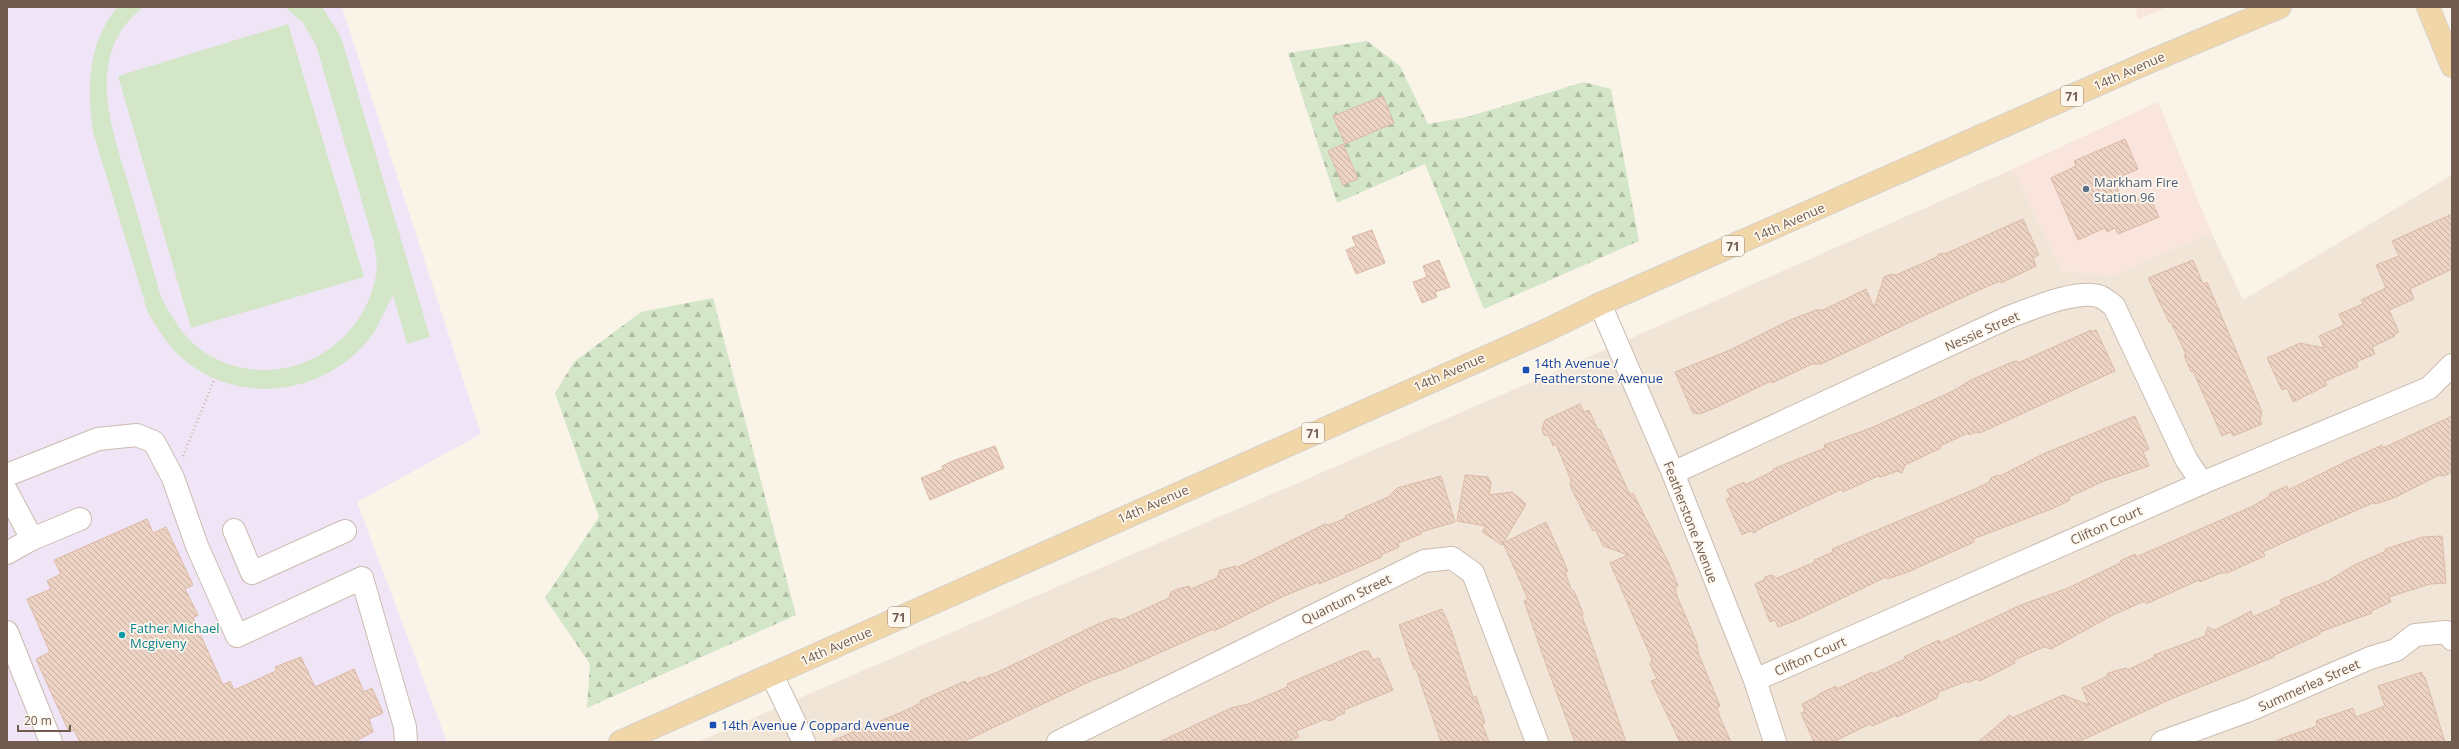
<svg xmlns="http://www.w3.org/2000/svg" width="2459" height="749" font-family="'Open Sans',sans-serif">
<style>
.residential{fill:#f1e5d7}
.commercial{fill:#f9e5dd}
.education{fill:#f0e5f6}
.forest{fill:url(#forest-firs)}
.pitch{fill:#d4e6c8}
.building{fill:url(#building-back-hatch);stroke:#ddbaa5}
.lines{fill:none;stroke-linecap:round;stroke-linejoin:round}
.minor-casing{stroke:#cbbbaf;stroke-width:24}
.major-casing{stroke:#d7d1ce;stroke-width:24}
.path{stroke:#d1b6a6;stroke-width:2.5;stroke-dasharray:1 3;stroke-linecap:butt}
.minor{stroke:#fff;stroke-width:22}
.major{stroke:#f1d6a8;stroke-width:22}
.service-dot{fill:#5c6f8a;stroke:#fdf7ee;stroke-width:1.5}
.transit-dot{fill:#1a4fb4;stroke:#fdf7ee;stroke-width:1.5}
.culture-dot{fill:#0f9aa8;stroke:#fdf7ee;stroke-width:1.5}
.labels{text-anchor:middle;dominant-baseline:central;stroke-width:3.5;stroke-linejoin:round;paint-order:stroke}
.shield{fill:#fdf7ee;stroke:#9b8a7f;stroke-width:1}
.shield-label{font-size:12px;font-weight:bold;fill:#715b4f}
.street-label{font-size:13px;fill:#715b4f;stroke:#fdf7ee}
.service-label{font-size:13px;fill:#4e5e75;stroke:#fdf7ee;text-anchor:start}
.transit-label{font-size:13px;fill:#164399;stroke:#fdf7ee;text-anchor:start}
.culture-label{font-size:13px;fill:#0d838f;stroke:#fdf7ee;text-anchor:start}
</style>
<defs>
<pattern id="forest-firs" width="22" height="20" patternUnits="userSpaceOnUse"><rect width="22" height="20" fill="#d4e6c8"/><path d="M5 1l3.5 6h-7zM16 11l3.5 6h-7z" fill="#b0bda5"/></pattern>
<pattern id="building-back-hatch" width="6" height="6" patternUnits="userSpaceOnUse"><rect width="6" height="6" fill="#ecd3c3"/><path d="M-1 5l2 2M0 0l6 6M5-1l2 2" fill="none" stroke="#c4aea1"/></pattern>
</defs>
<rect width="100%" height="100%" fill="#faf3e8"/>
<!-- residential -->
<polygon class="residential" points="2013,169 2063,271 2114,275 2211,232 2243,300 2452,175 2452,742 698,742 1566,367"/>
<!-- commercial -->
<g class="commercial">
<polygon points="2135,7 2167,7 2138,19"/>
<polygon points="2158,102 2211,232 2114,275 2063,271 2013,169"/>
</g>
<!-- education -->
<polygon class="education" points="7,7 342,7 481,434 357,502 447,742 7,742"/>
<!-- forest -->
<g class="forest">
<polygon points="1367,41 1400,66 1428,124 1467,117 1584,82 1611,89 1639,241 1484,309 1425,164 1337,203 1288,53"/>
<polygon points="713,298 796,615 587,708 590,664 545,598 599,517 555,393 574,362 641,312"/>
</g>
<!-- pitch -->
<g class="pitch">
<path d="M118,7H144C81,54 113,132 131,192C141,227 151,262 161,297C172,318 184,338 204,352C275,398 368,351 377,267C377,260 375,251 374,243L316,45L303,23L285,7H314L317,9L322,7L341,37L430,337L407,344L393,295C384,311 377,332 364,345C317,396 237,405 183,359C168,346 158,329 148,313L93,132C87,89 87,42 118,7Z"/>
<polygon points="288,24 364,277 191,328 118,76"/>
</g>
<!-- building -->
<g class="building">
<polygon points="1383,96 1394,123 1345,144 1333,116"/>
<polygon points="2125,139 2138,169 2114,180 2125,205 2149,194 2159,217 2118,234 2115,228 2107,232 2105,228 2078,240 2051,178 2076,166 2074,161"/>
<polygon points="1343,144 1358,179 1343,185 1328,151"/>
<polygon points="2452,214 2452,269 2410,289 2414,299 2389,310 2399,332 2394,334 2395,336 2372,347 2375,354 2356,362 2358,367 2325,381 2327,385 2293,402 2287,388 2282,390 2267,358 2300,343 2324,348 2319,336 2344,325 2339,314 2363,304 2361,300 2386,288 2376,265 2399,256 2392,241"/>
<polygon points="2023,219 2039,255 2033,258 2036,266 2001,283 2000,281 1968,295 1821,364 1812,364 1772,383 1771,381 1717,407 1700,414 1693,413 1675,372 1730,350 1788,321 1816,310 1823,310 1866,289 1874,308 1884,277 1891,274 1896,275 1937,257 1938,254 1947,253"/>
<polygon points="1372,230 1385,263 1356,274 1346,250 1356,246 1352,237"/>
<polygon points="1439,260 1450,287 1435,292 1437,297 1422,303 1413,282 1427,277 1423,266"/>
<polygon points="2193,260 2203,284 2207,282 2262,412 2260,420 2262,424 2233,436 2231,432 2222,436 2193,371 2191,372 2184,355 2186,354 2171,322 2169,322 2148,278"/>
<polygon points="2091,330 2092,332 2096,330 2115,371 1980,433 1976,432 1969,435 1968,433 1940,446 1941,448 1905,465 1902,473 1897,471 1881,477 1878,476 1843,492 1842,489 1761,528 1754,533 1750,531 1742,535 1726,499 1731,497 1727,490 1744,482 1745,485 1773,471 1773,469 1825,448 1824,445 1871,428 1953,391 1971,380 2012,362 2017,361 2018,363"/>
<polygon points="1580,404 1584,412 1589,410 1598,430 1600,429 1630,495 1633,493 1670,566 1678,586 1675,587 1677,596 1698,646 1697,647 1699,655 1720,706 1717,707 1719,715 1731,742 1680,742 1651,681 1657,679 1650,664 1652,659 1610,563 1628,555 1603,546 1596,530 1593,531 1572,490 1570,484 1571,480 1556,444 1553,446 1549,436 1544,435 1542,429 1545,420"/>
<polygon points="2135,416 2149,449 2143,452 2149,466 2104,481 2069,497 2070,500 2054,508 1973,539 1974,542 1908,572 1887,579 1886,577 1797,620 1778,627 1775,620 1770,622 1755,584 1764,580 1765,577 1771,575 1777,578 1815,562 1814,560 1833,552 1832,549 1975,489 1989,482 1991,478 1997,475 2000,476 2043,454"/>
<polygon points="2452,416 2452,472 2444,476 2439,475 2396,497 2376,504 2373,503 2300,535 2263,552 2265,556 2227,573 2221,573 2200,582 2199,580 2146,604 2145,601 2113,615 2051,649 2044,647 2014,660 2015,663 1980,681 1976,679 1968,683 1967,681 1939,692 1937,698 1897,717 1896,715 1873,726 1870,724 1833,742 1814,742 1801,713 1805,711 1802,704 1819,695 1819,694 1836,686 1837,689 1872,672 1873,674 1905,659 1904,657 1922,648 1939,640 1940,643 2023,604 2066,589 2120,563 2120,561 2135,554 2136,557 2253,506 2270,496 2269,494 2287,486 2288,490 2349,460 2382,445 2383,448"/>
<polygon points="995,446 1004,468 930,500 921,478 943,469 942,466 955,460"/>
<polygon points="1465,475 1488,477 1491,483 1489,495 1512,492 1526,504 1502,545 1482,532 1486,526 1457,521"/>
<polygon points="1441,476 1455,522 1421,532 1421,534 1398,543 1399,547 1381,555 1382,557 1319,584 1318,582 1282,597 1214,631 1213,629 1121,670 1093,680 963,742 829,742 902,712 921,703 920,701 965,681 967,684 980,677 983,678 1000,671 1098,624 1114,618 1121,620 1169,598 1171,592 1178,589 1189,586 1191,589 1217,578 1220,570 1237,566 1238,567 1325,524 1329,525 1346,518 1345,516 1388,497 1397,488"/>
<polygon points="147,519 153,533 166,527 193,585 185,589 198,615 193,618 223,685 230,681 234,690 276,671 275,667 301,657 315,687 354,669 364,692 372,688 383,713 369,719 373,732 354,742 80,742 74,730 69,732 36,659 50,652 27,599 51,589 47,581 61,574 54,560"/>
<polygon points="1546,522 1568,571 1565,572 1571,589 1574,591 1583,613 1582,616 1626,742 1575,742 1547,667 1524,601 1528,599 1503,543"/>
<polygon points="2442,536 2446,583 2430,584 2389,597 2391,602 2371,611 2372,613 2320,632 2320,634 2273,656 2274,657 2171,699 2078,742 1978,742 2010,715 2012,718 2063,695 2089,705 2082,688 2106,677 2108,673 2126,668 2127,670 2155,657 2154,655 2205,636 2208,627 2215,630 2251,611 2253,617 2282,604 2280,600 2328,581 2354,565 2386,551 2385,549 2423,537"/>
<polygon points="1442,609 1451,630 1473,697 1476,696 1485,723 1482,724 1489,742 1441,742 1416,669 1414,669 1407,649 1399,625"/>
<polygon points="1363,651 1369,651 1373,660 1379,658 1393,690 1344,710 1345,713 1337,716 1335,719 1330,721 1325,719 1296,731 1299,737 1287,742 1159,742 1231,708 1248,704 1283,689 1288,686 1287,684"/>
<polygon points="2422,672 2423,677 2425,677 2445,742 2277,742 2277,740 2317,726 2316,721 2353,708 2356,717 2385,706 2378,686"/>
</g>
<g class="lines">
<!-- minor casing -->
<g class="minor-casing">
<g id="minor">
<polyline points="1600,304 1673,473 1755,680 1775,742"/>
<path d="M1673,473L2009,317C2031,309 2079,288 2101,297C2105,299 2110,303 2114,306L2186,459L2202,483"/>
<polyline points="7,475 98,439 137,435 154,442 173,478 197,546 237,636 362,578 405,727 406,742"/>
<polyline points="7,492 32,539"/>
<polyline points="234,530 252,573 345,531"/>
<polyline points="7,553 32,539 80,519"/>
<polyline points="7,632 51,742"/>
<polyline points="772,675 804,742"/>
<polyline points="1755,680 2202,483 2429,388 2452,365"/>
<polyline points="1058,742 1424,561 1452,558 1473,573 1537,742"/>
<polyline points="2162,742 2250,710 2370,658 2396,650 2415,635 2446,632 2452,639"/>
</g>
</g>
<!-- major casing -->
<g class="major-casing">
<g id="major">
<polyline points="2428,7 2452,66"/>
<polyline points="620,742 1547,330 1600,304 2151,61 2280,7"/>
</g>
</g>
<!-- path -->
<polyline class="path" points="183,456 214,380"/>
<!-- minor -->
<use href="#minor" class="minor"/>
<!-- major -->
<use href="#major" class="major"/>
</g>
<!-- markers -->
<circle class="service-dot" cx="2086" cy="189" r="4"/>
<g class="transit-dot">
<rect x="1522" y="366" width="8" height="8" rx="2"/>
<rect x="709" y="721" width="8" height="8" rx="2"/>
</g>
<circle class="culture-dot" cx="122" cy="635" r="4"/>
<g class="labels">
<!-- shield labels -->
<g class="shield">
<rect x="2061" y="86" width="22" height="20" rx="3"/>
<rect x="1722" y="236" width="22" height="20" rx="3"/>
<rect x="1302" y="423" width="22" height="20" rx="3"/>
<rect x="888" y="607" width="22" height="20" rx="3"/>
</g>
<g class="shield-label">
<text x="2072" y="96">71</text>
<text x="1733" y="246">71</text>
<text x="1313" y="433">71</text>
<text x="899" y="617">71</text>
</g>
<!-- street labels -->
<g class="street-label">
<text transform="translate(2129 71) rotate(-24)">14th Avenue</text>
<text transform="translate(1789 222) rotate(-24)">14th Avenue</text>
<text transform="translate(1982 331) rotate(-24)">Nessie Street</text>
<text transform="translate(1449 372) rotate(-24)">14th Avenue</text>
<text transform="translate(1153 504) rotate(-24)">14th Avenue</text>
<text transform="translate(1691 522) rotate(69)">Featherstone Avenue</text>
<text transform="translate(2106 525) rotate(-24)">Clifton Court</text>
<text transform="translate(1346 599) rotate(-26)">Quantum Street</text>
<text transform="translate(836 646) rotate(-24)">14th Avenue</text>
<text transform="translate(1810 656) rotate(-24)">Clifton Court</text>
<text transform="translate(2309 685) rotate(-24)">Summerlea Street</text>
</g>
<!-- service labels -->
<g class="service-label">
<text x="2094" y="182">Markham Fire<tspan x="2094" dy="15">Station 96</tspan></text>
</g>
<!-- transit labels -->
<g class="transit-label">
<text x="1534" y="363">14th Avenue /<tspan x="1534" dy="15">Featherstone Avenue</tspan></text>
<text x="721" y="725">14th Avenue / Coppard Avenue</text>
</g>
<!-- culture labels -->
<g class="culture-label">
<text x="130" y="628">Father Michael<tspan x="130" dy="15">Mcgiveny</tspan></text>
</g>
</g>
<!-- border -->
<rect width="2459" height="749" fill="none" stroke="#715b4f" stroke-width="16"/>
<!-- scale -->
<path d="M18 725v6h52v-6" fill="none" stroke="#715b4f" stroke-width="2"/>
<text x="24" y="725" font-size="12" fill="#715b4f" stroke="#fdf7ee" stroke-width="3" paint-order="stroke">20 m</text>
</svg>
